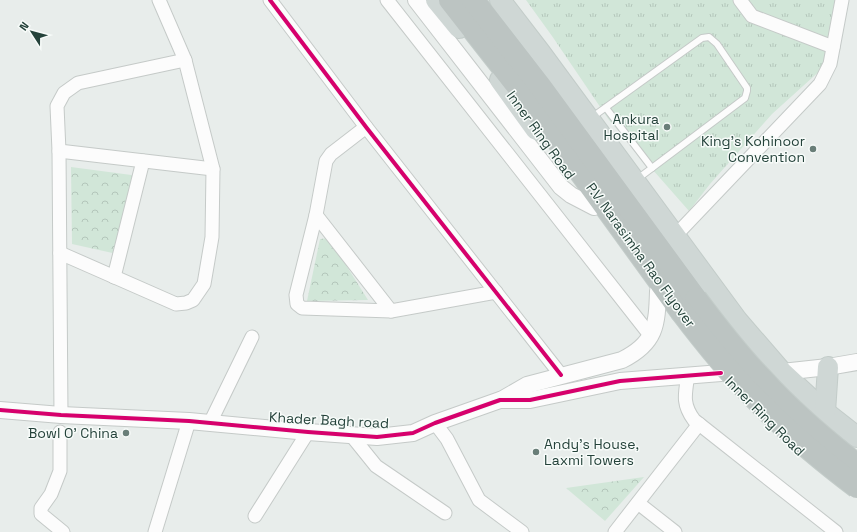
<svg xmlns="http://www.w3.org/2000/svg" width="857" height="532" font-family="'Space Grotesk',sans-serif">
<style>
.grass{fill:url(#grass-tufts)}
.park{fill:url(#park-crowns)}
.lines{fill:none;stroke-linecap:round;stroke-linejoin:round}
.service-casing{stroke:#c5cac8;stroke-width:8}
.minor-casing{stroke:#c5cac8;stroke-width:15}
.tertiary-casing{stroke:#c5cac8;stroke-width:18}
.primary-casing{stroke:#c3ccc9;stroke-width:22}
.motorway-casing{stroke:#c3ccc9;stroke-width:24}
.service{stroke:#fcfcfc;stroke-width:6}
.minor{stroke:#fcfcfc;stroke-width:13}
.tertiary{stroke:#fcfcfc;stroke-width:16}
.primary{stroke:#cfd7d5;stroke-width:20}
.motorway{stroke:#bcc4c2;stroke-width:22}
.motorway-bridge-casing{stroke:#c3ccc9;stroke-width:24;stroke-linecap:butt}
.motorway-bridge{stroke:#bcc4c2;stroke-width:22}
.cycleway-casing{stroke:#f7fbf9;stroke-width:6}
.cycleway{stroke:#d6006c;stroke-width:4}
.poi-dot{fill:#697e78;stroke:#f7fbf9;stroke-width:1.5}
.labels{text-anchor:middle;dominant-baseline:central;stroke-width:3;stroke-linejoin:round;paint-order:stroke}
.poi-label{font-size:14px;fill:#24423a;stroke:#f7fbf9;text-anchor:end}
.street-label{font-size:14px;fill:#24423a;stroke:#f7fbf9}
</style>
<defs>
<pattern id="grass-tufts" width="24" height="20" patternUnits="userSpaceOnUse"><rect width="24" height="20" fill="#d1e6d8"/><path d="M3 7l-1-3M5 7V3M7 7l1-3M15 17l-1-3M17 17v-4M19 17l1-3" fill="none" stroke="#b3c6ba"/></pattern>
<pattern id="park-crowns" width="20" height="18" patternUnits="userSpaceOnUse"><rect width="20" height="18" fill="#d1e6d8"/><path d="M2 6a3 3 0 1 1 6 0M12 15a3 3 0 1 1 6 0" fill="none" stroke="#b3c6ba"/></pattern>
</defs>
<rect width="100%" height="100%" fill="#e8edeb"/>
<!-- grass -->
<polygon class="grass" points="526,0 840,0 823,68 772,114 710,184 689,211 609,120 552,36"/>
<!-- park -->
<g class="park">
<polygon points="71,167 139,176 117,254 72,244"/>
<polygon points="329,238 368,300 307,301 320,239"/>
<polygon points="644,477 605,521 566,488"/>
</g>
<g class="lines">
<!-- service casing -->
<g class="service-casing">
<g id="service">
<polyline points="606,108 652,168"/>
<polyline points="591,118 702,38 709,37 717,44 747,88 747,91 745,98 636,180"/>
</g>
</g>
<!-- minor casing -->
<g class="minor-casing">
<g id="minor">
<polyline points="270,0 366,127 561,375"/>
<polyline points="387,0 650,335"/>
<polyline points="740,0 752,16 833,47"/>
<polyline points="366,127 331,154 326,161 316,215 391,311"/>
<polyline points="59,151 213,169"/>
<polyline points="316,215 296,295 297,304 302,308 391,311 496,292"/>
<polyline points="675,236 820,84 830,64 842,0"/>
<polyline points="60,253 176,304 186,303 193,300 204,284 212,237 213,169 185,60 159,0"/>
<polyline points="114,277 143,161"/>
<path d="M688,375C685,394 682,404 694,420L836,532"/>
<polyline points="61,415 59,151 57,106 64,93 78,83 185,60"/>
<polyline points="210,423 252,337"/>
<polyline points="435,423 447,439 479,500 522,532"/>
<polyline points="60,432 60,471 51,494 41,508 41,514 63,532"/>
<polyline points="351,435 376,466 445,513"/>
<polyline points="638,503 675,532"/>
<polyline points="255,516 308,432"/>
<polyline points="155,532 189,421"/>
<polyline points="615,532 699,424"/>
</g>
</g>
<!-- tertiary casing -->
<g class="tertiary-casing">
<g id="tertiary">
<polyline points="416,0 561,187 571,195 594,207"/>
<polyline points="782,372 828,367 857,362"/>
<path d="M501,400L527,385L622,360C656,343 657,325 658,291"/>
<polyline points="0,410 61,415 189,421 308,432 377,437 413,433 435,423 500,400 530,400 620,381 721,373"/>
</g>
</g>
<!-- primary casing -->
<g class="primary-casing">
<g id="primary">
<polyline points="436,0 459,28"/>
<polyline points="500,0 540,52 737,320 782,372 825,412 857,437"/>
<polyline points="500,80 536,130"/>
<polyline points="825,412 828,367"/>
</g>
</g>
<!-- motorway casing -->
<g class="motorway-casing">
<g id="motorway">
<polyline points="450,0 526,97 681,311"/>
<polyline points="473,0 540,86 696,299"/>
</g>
</g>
<!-- service -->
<use href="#service" class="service"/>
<!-- minor -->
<use href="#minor" class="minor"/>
<!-- tertiary -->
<use href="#tertiary" class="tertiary"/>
<!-- primary -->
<use href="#primary" class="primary"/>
<!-- motorway -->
<use href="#motorway" class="motorway"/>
<!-- motorway-bridge casing -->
<g class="motorway-bridge-casing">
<g id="motorway-bridge">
<path d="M696,299C717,327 739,356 764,381C792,412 824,439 857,465"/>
<path d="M681,311C703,340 726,369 752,395C784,429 820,459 857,487"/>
</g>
</g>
<!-- motorway-bridge -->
<use href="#motorway-bridge" class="motorway-bridge"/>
<!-- cycleway casing -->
<g class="cycleway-casing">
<g id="cycleway">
<polyline points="270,0 366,127 561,375"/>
<polyline points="0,410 61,415 189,421 308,432 377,437 413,433 435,423 500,400 530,400 620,381 721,373"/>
</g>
</g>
<!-- cycleway -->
<use href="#cycleway" class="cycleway"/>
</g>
<!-- markers -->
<g class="poi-dot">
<circle cx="667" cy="127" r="4"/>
<circle cx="813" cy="149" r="4"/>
<circle cx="126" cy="433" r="4"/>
<circle cx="536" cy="452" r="4"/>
</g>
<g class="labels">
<!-- poi labels -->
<g class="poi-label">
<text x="659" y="119">Ankura<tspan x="659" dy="16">Hospital</tspan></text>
<text x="805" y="141">King's Kohinoor<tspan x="805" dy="16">Convention</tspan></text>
<text x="118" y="433">Bowl O' China</text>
<text x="544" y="444" text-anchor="start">Andy's House,<tspan x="544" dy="16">Laxmi Towers</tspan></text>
</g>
<!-- street labels -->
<g class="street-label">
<text transform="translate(541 135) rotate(54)">Inner Ring Road</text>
<text transform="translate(641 255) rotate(54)">P.V. Narasimha Rao Flyover</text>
<text transform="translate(765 416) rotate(45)">Inner Ring Road</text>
<text transform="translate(329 420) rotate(3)">Khader Bagh road</text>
</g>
</g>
<!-- north arrow -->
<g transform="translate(32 32) rotate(306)" stroke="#f7fbf9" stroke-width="3" paint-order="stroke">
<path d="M0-3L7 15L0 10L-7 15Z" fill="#24423a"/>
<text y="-6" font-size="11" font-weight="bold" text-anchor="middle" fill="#24423a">N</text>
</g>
</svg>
